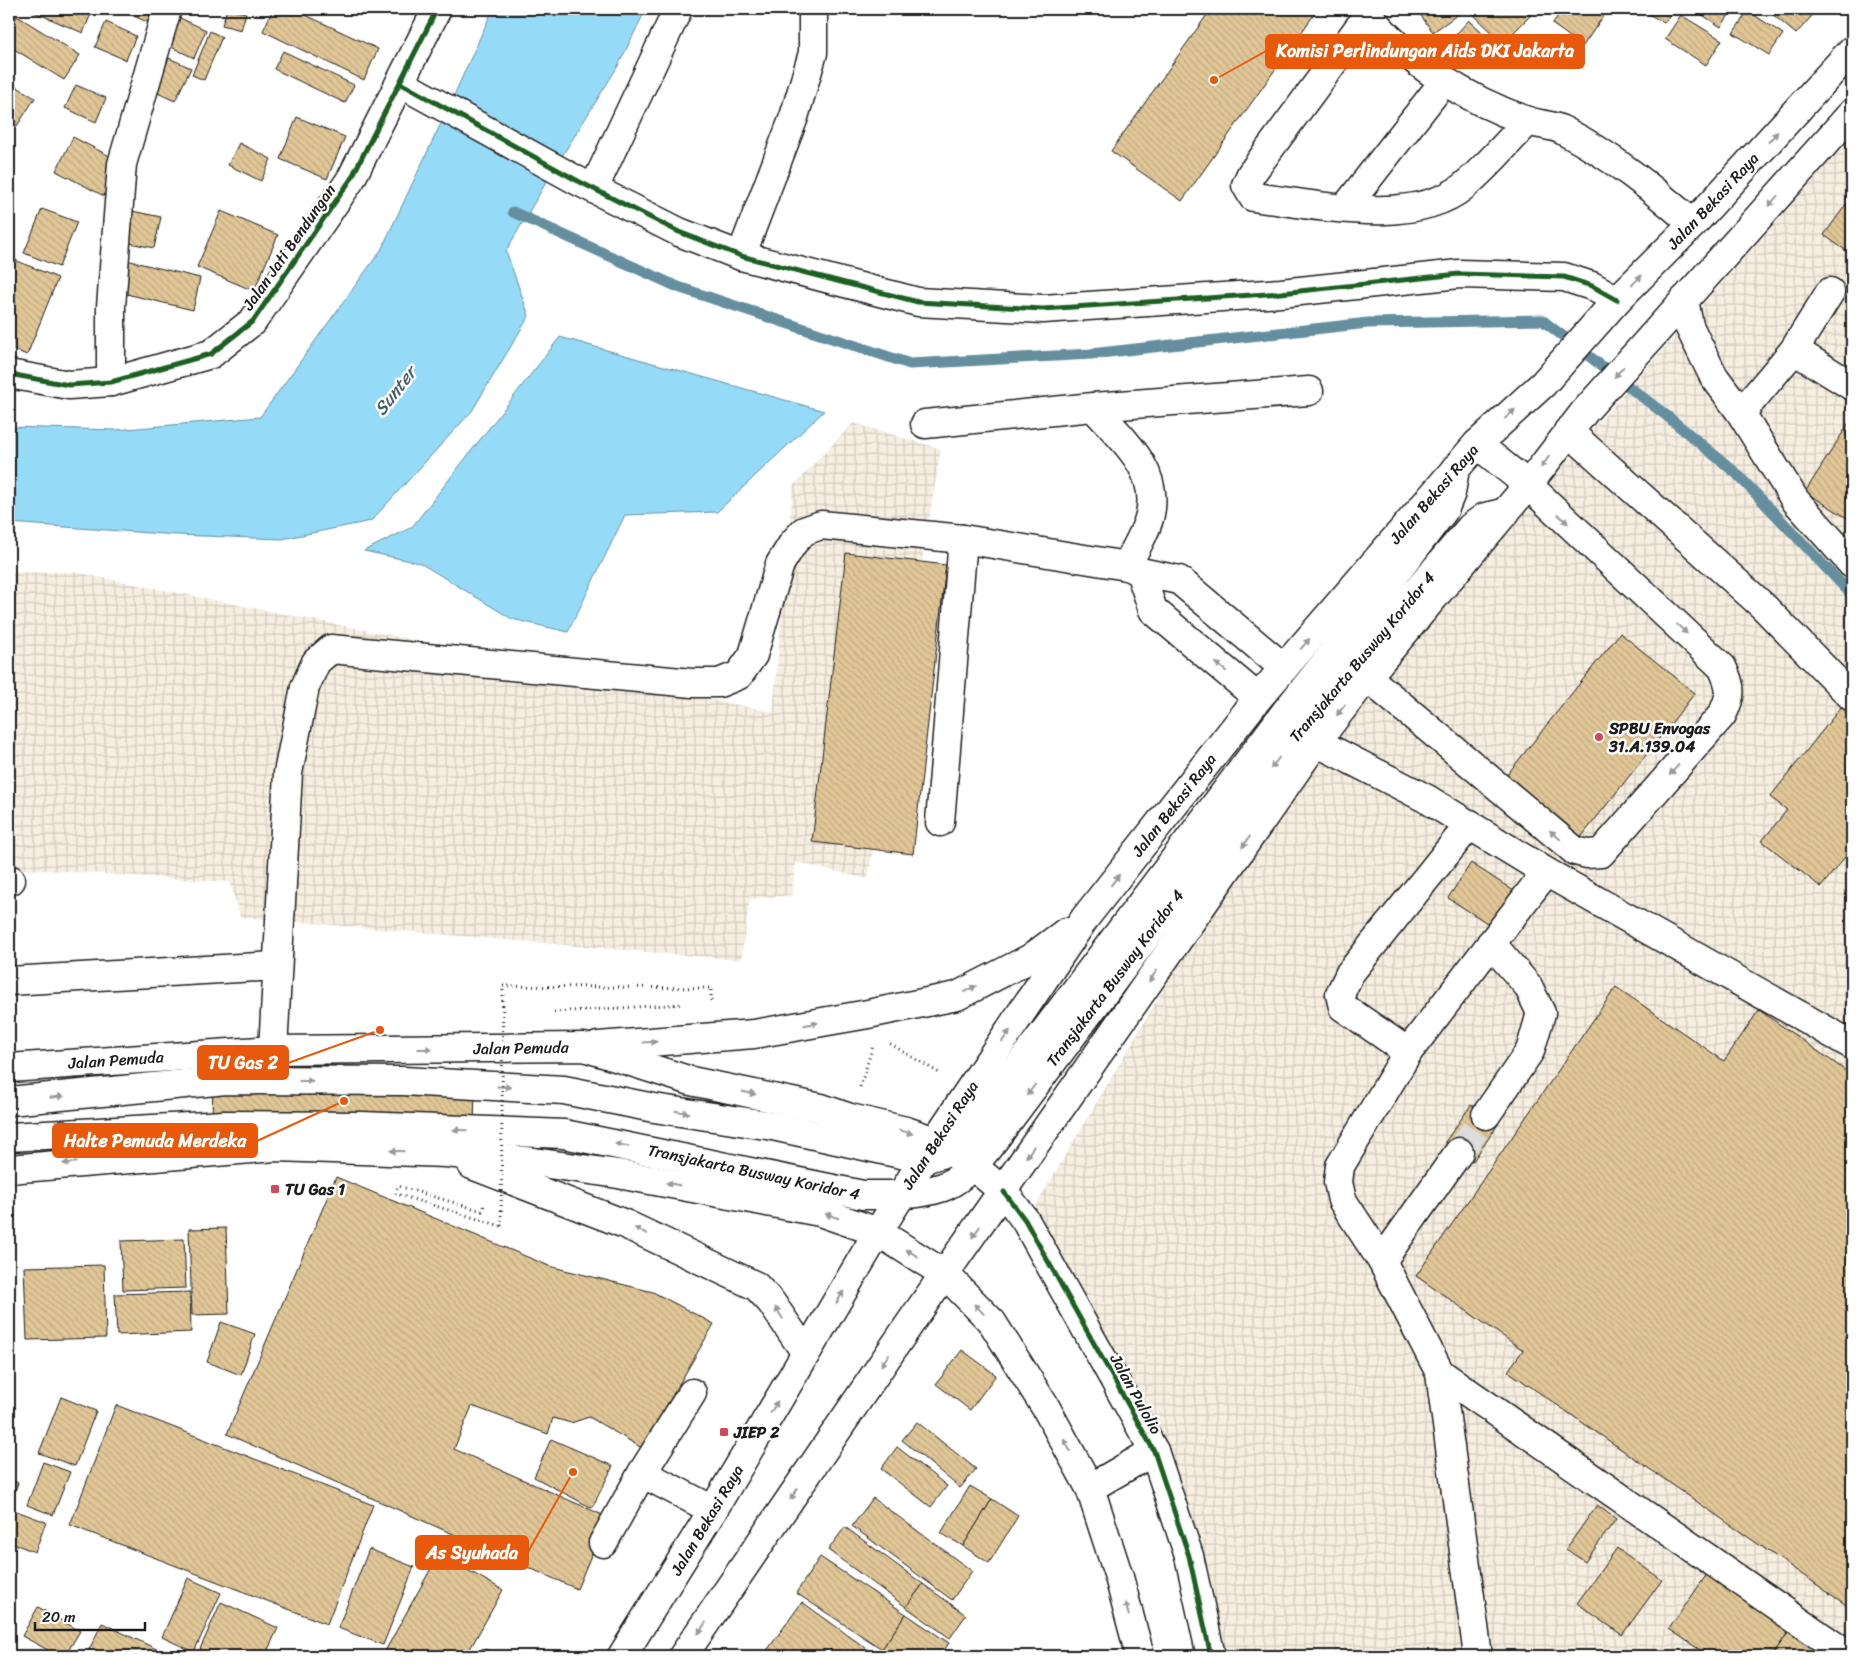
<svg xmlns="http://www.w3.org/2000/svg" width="1861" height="1665" font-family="Sriracha,sans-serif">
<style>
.industrial{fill:url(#industrial-grid)}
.water{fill:#95dbf7;stroke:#658f9f}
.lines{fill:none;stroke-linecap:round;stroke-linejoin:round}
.stream{stroke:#658f9f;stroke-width:11}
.building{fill:url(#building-back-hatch);stroke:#1c1c1c}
.minor-tunnel{stroke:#ddd;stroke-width:28;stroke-dasharray:28 14;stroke-linecap:butt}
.minor-casing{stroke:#1c1c1c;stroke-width:31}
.major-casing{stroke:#1c1c1c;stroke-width:31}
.path{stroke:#1c1c1c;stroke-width:3;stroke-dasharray:1 4;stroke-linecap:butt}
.minor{stroke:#fff;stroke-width:28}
.major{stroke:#fff;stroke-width:28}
.path-bridge{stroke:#1c1c1c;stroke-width:3;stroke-dasharray:1 4;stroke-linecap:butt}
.cycleway-casing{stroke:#fff;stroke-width:8}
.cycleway{stroke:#1b5e20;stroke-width:5}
.oneway{fill:#999}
.poi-dot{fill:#d1495b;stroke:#fff;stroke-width:2}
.labels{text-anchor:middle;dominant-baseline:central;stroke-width:5;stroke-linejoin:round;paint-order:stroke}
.street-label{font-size:16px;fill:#1c1c1c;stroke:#fff}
.poi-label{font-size:16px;font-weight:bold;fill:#1c1c1c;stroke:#fff;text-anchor:start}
.water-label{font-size:18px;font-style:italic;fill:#465f69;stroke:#fff}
.leader{fill:none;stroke:#e8590c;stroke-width:2}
.callout-dot{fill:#e8590c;stroke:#fff;stroke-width:2}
.callout{fill:#e8590c;stroke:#e8590c;stroke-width:2}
.callout-label{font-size:18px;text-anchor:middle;font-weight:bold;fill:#fff}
</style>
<defs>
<pattern id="industrial-grid" width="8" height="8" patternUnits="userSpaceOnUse" patternTransform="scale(1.25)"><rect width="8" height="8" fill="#f6eee0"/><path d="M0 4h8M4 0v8" fill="none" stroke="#d2ccc0"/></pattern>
<pattern id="building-back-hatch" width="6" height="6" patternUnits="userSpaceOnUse" patternTransform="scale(1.25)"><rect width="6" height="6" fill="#e1c797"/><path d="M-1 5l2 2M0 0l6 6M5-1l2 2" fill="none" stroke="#c0aa82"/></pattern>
</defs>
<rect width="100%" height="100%" fill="#fff"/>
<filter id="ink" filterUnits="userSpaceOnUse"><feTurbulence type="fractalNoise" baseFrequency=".02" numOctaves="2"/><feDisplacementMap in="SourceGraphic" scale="10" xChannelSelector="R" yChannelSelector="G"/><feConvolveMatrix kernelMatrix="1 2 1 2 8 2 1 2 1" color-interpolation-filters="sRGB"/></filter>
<g filter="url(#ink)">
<!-- industrial -->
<g class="industrial">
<polygon points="1852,136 1852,1656 1201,1656 1143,1451 1029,1217 1299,760"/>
<polygon points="853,423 941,449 868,879 795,862 792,895 750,899 741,960 240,917 230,882 9,868 9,572 74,572 773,712 793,486"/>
</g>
<!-- water -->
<g class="water">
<polygon points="493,9 646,9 618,66 554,169 506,251 529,316 472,411 371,521 282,539 177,535 9,523 9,427 116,430 260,417 381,250 450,104"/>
<polygon points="560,337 824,411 717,512 625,515 568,632 512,619 420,563 364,551 412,527"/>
</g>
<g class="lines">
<!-- stream -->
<polyline class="stream" points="513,212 678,287 910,364 1091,354 1368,323 1542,320 1667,416 1736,473 1852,595"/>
</g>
<!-- building -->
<g class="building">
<polygon points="27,9 93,9 83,33"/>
<polygon points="118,9 161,9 154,25"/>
<polygon points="227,9 246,13 241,30 222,25"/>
<polygon points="273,9 293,9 378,49 364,80 263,31"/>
<polygon points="1211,9 1318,9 1182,201 1111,151"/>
<polygon points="1416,9 1457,9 1460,13 1433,32"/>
<polygon points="1479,9 1524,9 1531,15 1503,43 1473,14"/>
<polygon points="1563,9 1594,9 1604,15 1583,46 1552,24"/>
<polygon points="1650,9 1674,9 1664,23 1647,13"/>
<polygon points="1693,9 1733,9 1721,27"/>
<polygon points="1766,9 1818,9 1796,34"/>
<polygon points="1748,11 1783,34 1769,55 1733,33"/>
<polygon points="1681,15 1722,40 1706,65 1665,39"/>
<polygon points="17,16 80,55 64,80 9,46 9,29"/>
<polygon points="180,18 206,30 194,58 167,45"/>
<polygon points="1469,20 1501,49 1484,68 1452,39"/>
<polygon points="106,22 136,36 126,60 95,47"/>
<polygon points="210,31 222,37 204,80 192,75"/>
<polygon points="283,51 354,85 345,103 274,69"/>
<polygon points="169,58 191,68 175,101 153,91"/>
<polygon points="9,82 35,98 17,126 9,121"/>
<polygon points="76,85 106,98 96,122 65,108"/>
<polygon points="297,117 345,137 327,179 280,159"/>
<polygon points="73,137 121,162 104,196 56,171"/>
<polygon points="239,143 271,159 261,181 228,165"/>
<polygon points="1847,203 1852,207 1852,255 1824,235"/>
<polygon points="42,209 77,222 59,267 24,253"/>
<polygon points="127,210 161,217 154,248 120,241"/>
<polygon points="221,211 278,235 254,291 197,267"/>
<polygon points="122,259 200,278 193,310 114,291"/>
<polygon points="15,260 58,278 27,355 9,348 9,276"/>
<polygon points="1852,418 1852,521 1805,492"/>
<polygon points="846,553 946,565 913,854 812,842"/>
<polygon points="1620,633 1695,693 1578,841 1502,781"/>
<polygon points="1845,702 1852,708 1852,848 1821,887 1762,841 1787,810 1770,797"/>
<polygon points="1471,863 1517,893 1495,928 1448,898"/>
<polygon points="1616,987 1724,1061 1759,1010 1852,1075 1852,1609 1508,1371 1523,1350 1416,1276"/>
<polygon points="213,1086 475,1094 474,1122 212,1115"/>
<polygon points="1471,1105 1499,1123 1473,1161 1445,1142"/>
<polygon points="336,1177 549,1266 653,1292 714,1324 642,1448 589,1417 571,1423 553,1418 548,1434 472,1406 454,1449 607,1517 577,1589 227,1434"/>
<polygon points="226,1228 229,1314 192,1315 189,1229"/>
<polygon points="184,1239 186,1288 123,1290 121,1241"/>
<polygon points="104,1265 106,1338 27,1340 24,1267"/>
<polygon points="190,1292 191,1332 117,1335 115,1294"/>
<polygon points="221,1322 255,1334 241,1375 207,1362"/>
<polygon points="962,1350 996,1375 970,1410 936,1384"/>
<polygon points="61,1397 96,1411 75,1466 39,1453"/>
<polygon points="116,1405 373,1505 327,1624 70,1525"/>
<polygon points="917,1422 976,1469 960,1488 902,1440"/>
<polygon points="551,1439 613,1466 592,1508 534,1477"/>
<polygon points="897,1447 947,1486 931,1507 881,1469"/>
<polygon points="43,1462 70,1472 53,1515 27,1505"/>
<polygon points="9,1480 18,1483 9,1506"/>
<polygon points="970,1486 992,1499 963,1546 941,1533"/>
<polygon points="873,1498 972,1571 952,1600 852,1526"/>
<polygon points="992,1499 1018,1516 989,1563 963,1546"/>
<polygon points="1597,1505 1616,1519 1585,1562 1566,1549"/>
<polygon points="14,1510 46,1522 35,1552 9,1542 9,1522"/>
<polygon points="845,1527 923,1584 906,1607 828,1550"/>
<polygon points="1617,1548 1662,1580 1622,1635 1577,1603"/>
<polygon points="369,1549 414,1567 383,1645 338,1628"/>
<polygon points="439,1554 503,1590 466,1656 389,1656 384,1653"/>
<polygon points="820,1557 906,1614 882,1649 796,1593"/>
<polygon points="1707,1574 1789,1631 1772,1656 1709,1656 1669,1629"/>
<polygon points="188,1578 221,1593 194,1652 162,1637"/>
<polygon points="923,1584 966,1615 950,1638 906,1607"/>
<polygon points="221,1602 278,1628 265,1656 215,1656 200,1649"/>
<polygon points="802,1602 877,1656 763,1656"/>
<polygon points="38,1607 80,1631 65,1656 59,1656 22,1636"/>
<polygon points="906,1614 949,1643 940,1656 892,1656 882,1649"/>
<polygon points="102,1623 171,1656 86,1656"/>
<polygon points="1789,1631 1826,1656 1772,1656"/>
<polygon points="483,1648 498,1656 479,1656"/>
</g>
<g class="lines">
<!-- minor-tunnel -->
<polyline class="minor-tunnel" points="1459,1152 1486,1115"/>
<!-- minor casing -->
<g class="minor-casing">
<g id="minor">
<path d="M1364,9C1401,59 1468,101 1528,121C1539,125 1554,125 1564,131C1612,156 1653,189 1693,224"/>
<path d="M1368,15L1251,174L1246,185L1253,197C1312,204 1414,228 1464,186C1487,167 1507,143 1528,121"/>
<polyline points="400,83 578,181 679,232 741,256 918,302 1043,309 1281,293 1459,274 1564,277 1592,286 1617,300"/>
<polyline points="594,188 678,9"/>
<polyline points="1345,208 1445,80"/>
<polyline points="741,256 794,117 813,53 813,9"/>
<polyline points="1684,300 1689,326 1713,375 1741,413 1795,500 1852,564"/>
<polyline points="1794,350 1852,386"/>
<polyline points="9,374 69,385 111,382 211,354 253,321 351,179 437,9"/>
<polyline points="111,382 111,307 122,164 167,9"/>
<path d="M1093,407C1120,437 1160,469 1150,514C1147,531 1134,550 1127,566"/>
<polyline points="1741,413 1794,350 1830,292"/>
<polyline points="925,424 1093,407 1309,391"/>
<polyline points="1568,431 1763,606 1852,697"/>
<polyline points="1140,572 1153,610 1258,698"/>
<path d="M1367,677L1575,851L1587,854L1601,853L1722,715C1732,695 1732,687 1722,667L1528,485L1477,444"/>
<polyline points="1316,742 1427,799 1546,872 1852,1045"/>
<polyline points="940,822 963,539"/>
<polyline points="9,880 11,880"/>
<polyline points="9,981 277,966"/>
<polyline points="273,1050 288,773 305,687 316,662 331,649 692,683 719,683 739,675 753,655 780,564 793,543 804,531 821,525 963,539 1127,566 1140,572 1179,580 1284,668"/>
<polyline points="1408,1052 1343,1007 1340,994 1350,973 1470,824"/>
<polyline points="9,1101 226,1080 403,1081 564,1090 654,1108 773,1126 924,1159 950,1151 990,1104 1287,710 1360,620 1444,510 1451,493 1455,469"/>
<polyline points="1486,1115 1530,1051 1541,1013 1528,986 1491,943"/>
<path d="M9,1137L224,1125L362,1126L564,1134L863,1195C889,1195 917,1196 943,1187C969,1178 995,1138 1012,1116L1301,729L1471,527L1485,517L1506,512"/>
<polyline points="1004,1192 1025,1220 1154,1451 1189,1556 1211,1656"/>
<polyline points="1382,1261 1459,1152"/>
<polyline points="946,1275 992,1322 1046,1408 1090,1488 1119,1577 1140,1656"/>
<polyline points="1440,1373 1849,1656"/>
<polyline points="642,1473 692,1393"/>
<polyline points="1090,1488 1154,1451"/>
<polyline points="603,1543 642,1473 713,1510"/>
<polyline points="1478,1656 1440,1373 1382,1261 1342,1200 1338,1182 1340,1166 1408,1052 1546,872"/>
</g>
</g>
<!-- major casing -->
<g class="major-casing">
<g id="major">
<polyline points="598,1046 754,1034 868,1014 957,996 1031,958 1066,932"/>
<polyline points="9,1068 273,1050 584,1047 691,1081 821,1108 850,1118 906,1131 935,1141 973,1166 1004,1192"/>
<polyline points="472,1165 625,1224 756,1286 771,1302 806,1353"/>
<polyline points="9,1169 276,1147 446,1153 534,1162 618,1174 820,1212 878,1232 946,1275"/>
<polyline points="622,1656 713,1510 878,1232 935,1141 1085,918 1258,698 1477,444 1543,384 1617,300 1693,224 1852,50"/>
<polyline points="683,1656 913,1319 1316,742 1367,677 1528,485 1585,411 1852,113"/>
</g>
</g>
<!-- path -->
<g class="path">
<polyline points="503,986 711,988 711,1002 709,1002"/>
<polyline points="554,1012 683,1004"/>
<polyline points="890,1044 941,1074"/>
<polyline points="860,1087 873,1046"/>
<polyline points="484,1206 482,1211 398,1186 396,1194 501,1226"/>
</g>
<!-- minor -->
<use href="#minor" class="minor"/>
<!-- major -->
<use href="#major" class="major"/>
<!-- path-bridge -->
<polyline class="path-bridge" points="501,1226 503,986"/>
<!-- cycleway casing -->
<g class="cycleway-casing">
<g id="cycleway">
<polyline points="400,83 578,181 679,232 741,256 918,302 1043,309 1281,293 1459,274 1564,277 1592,286 1617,300"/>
<polyline points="9,374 69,385 111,382 211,354 253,321 351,179 437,9"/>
<polyline points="1004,1192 1025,1220 1154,1451 1189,1556 1211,1656"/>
</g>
</g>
<!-- cycleway -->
<use href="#cycleway" class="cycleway"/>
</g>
<!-- one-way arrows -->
<defs><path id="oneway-solid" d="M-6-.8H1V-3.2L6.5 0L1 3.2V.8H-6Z" transform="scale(1.25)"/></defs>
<g class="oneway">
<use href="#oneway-solid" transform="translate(1773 137) rotate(-48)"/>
<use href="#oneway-solid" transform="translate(1773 201) rotate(132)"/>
<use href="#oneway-solid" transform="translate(1637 280) rotate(-45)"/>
<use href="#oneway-solid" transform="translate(1619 372) rotate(131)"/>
<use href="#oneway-solid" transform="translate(1510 414) rotate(-42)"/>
<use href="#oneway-solid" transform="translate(1545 462) rotate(126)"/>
<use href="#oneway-solid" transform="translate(1563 519) rotate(43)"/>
<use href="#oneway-solid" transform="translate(1682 629) rotate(43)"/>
<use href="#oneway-solid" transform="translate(1305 644) rotate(-49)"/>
<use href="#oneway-solid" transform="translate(1221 667) rotate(-140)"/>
<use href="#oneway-solid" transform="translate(1341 710) rotate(128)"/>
<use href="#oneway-solid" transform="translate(1275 763) rotate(127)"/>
<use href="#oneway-solid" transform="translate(1674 770) rotate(131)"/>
<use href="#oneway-solid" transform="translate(1555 835) rotate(-140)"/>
<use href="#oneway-solid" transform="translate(1246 842) rotate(125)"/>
<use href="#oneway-solid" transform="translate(1115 880) rotate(-52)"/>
<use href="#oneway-solid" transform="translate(1153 976) rotate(125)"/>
<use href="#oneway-solid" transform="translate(970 989) rotate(-27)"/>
<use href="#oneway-solid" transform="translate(811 1024) rotate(-10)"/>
<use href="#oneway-solid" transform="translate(1006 1036) rotate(-55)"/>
<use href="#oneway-solid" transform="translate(650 1042) rotate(-4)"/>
<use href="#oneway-solid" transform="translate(425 1049)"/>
<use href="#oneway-solid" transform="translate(306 1081)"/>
<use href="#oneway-solid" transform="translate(504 1087) rotate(3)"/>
<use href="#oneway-solid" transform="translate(1031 1090) rotate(127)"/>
<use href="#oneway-solid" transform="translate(749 1093) rotate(12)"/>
<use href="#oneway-solid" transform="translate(57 1097) rotate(-6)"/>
<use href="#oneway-solid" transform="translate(682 1112) rotate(9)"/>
<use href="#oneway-solid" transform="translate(460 1130) rotate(-178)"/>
<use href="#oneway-solid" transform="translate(906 1132) rotate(16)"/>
<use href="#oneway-solid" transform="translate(622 1145) rotate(-169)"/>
<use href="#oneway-solid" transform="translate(397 1151) rotate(-178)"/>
<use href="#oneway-solid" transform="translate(1030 1152) rotate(124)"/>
<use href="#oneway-solid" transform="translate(70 1163) rotate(175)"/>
<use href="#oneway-solid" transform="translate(673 1184) rotate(-169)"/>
<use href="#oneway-solid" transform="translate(832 1216) rotate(-161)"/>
<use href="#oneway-solid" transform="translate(641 1231) rotate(-155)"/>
<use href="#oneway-solid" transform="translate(976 1232) rotate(125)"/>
<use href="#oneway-solid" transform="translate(912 1253) rotate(-148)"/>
<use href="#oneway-solid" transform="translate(840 1297) rotate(-59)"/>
<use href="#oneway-solid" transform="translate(979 1309) rotate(-134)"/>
<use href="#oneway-solid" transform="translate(779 1313) rotate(-124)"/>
<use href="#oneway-solid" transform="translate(885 1360) rotate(124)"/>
<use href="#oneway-solid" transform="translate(774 1407) rotate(-59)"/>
<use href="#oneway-solid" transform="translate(1067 1445) rotate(-119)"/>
<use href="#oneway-solid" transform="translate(794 1494) rotate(124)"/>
<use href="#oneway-solid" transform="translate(1127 1609) rotate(-105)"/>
<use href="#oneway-solid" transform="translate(702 1628) rotate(124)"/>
</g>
</g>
<!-- markers -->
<g class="poi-dot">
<circle cx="1599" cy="737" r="5"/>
<rect x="270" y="1184" width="10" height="10" rx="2.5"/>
<rect x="719" y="1427" width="10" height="10" rx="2.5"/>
</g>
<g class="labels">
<!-- street labels -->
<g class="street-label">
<text transform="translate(1713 201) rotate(-47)">Jalan Bekasi Raya</text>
<text transform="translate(289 247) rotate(-55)">Jalan Jati Bendungan</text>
<text transform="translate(1434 494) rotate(-49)">Jalan Bekasi Raya</text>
<text transform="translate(1362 657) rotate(-50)">Transjakarta Busway Koridor 4</text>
<text transform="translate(1174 805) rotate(-52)">Jalan Bekasi Raya</text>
<text transform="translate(1115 978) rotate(-53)">Transjakarta Busway Koridor 4</text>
<text transform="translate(521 1048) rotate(-1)">Jalan Pemuda</text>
<text transform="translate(116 1060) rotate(-4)">Jalan Pemuda</text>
<text transform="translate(940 1135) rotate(-57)">Jalan Bekasi Raya</text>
<text transform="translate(754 1172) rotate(12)">Transjakarta Busway Koridor 4</text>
<text transform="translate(1136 1394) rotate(61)">Jalan Pulolio</text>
<text transform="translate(707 1520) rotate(-59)">Jalan Bekasi Raya</text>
</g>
<!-- poi labels -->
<g class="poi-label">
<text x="1609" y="728">SPBU Envogas<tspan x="1609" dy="18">31.A.139.04</tspan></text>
<text x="285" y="1189">TU Gas 1</text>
<text x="734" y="1432">JIEP 2</text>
</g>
<!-- water labels -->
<g class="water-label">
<text transform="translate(395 391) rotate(-52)">Sunter</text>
</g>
</g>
<!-- callouts -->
<path class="leader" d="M1214 80L1266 51M380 1030L288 1063M344 1101L257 1141M573 1472L528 1552"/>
<g class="callout-dot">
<circle cx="1214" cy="80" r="5"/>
<circle cx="380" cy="1030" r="5"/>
<circle cx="344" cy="1101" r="5"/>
<circle cx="573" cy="1472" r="5"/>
</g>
<g class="callout">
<rect x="1266" y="35" width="318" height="33" rx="5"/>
<rect x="198" y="1046" width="90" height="33" rx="5"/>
<rect x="53" y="1124" width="204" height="33" rx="5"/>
<rect x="416" y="1536" width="112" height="33" rx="5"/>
</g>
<g class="callout-label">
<text x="1425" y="57">Komisi Perlindungan Aids DKI Jakarta</text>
<text x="243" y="1069">TU Gas 2</text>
<text x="155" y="1147">Halte Pemuda Merdeka</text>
<text x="472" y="1559">As Syuhada</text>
</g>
<!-- margin -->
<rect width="1861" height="1665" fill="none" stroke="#fff" stroke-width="30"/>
<rect x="15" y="15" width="1831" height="1635" fill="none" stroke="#1c1c1c" stroke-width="2" filter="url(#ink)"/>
<!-- scale -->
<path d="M35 1622v8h110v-8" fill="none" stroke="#1c1c1c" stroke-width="2.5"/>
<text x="42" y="1622" font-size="15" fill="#1c1c1c" stroke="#ffffff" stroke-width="4" paint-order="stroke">20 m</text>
</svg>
